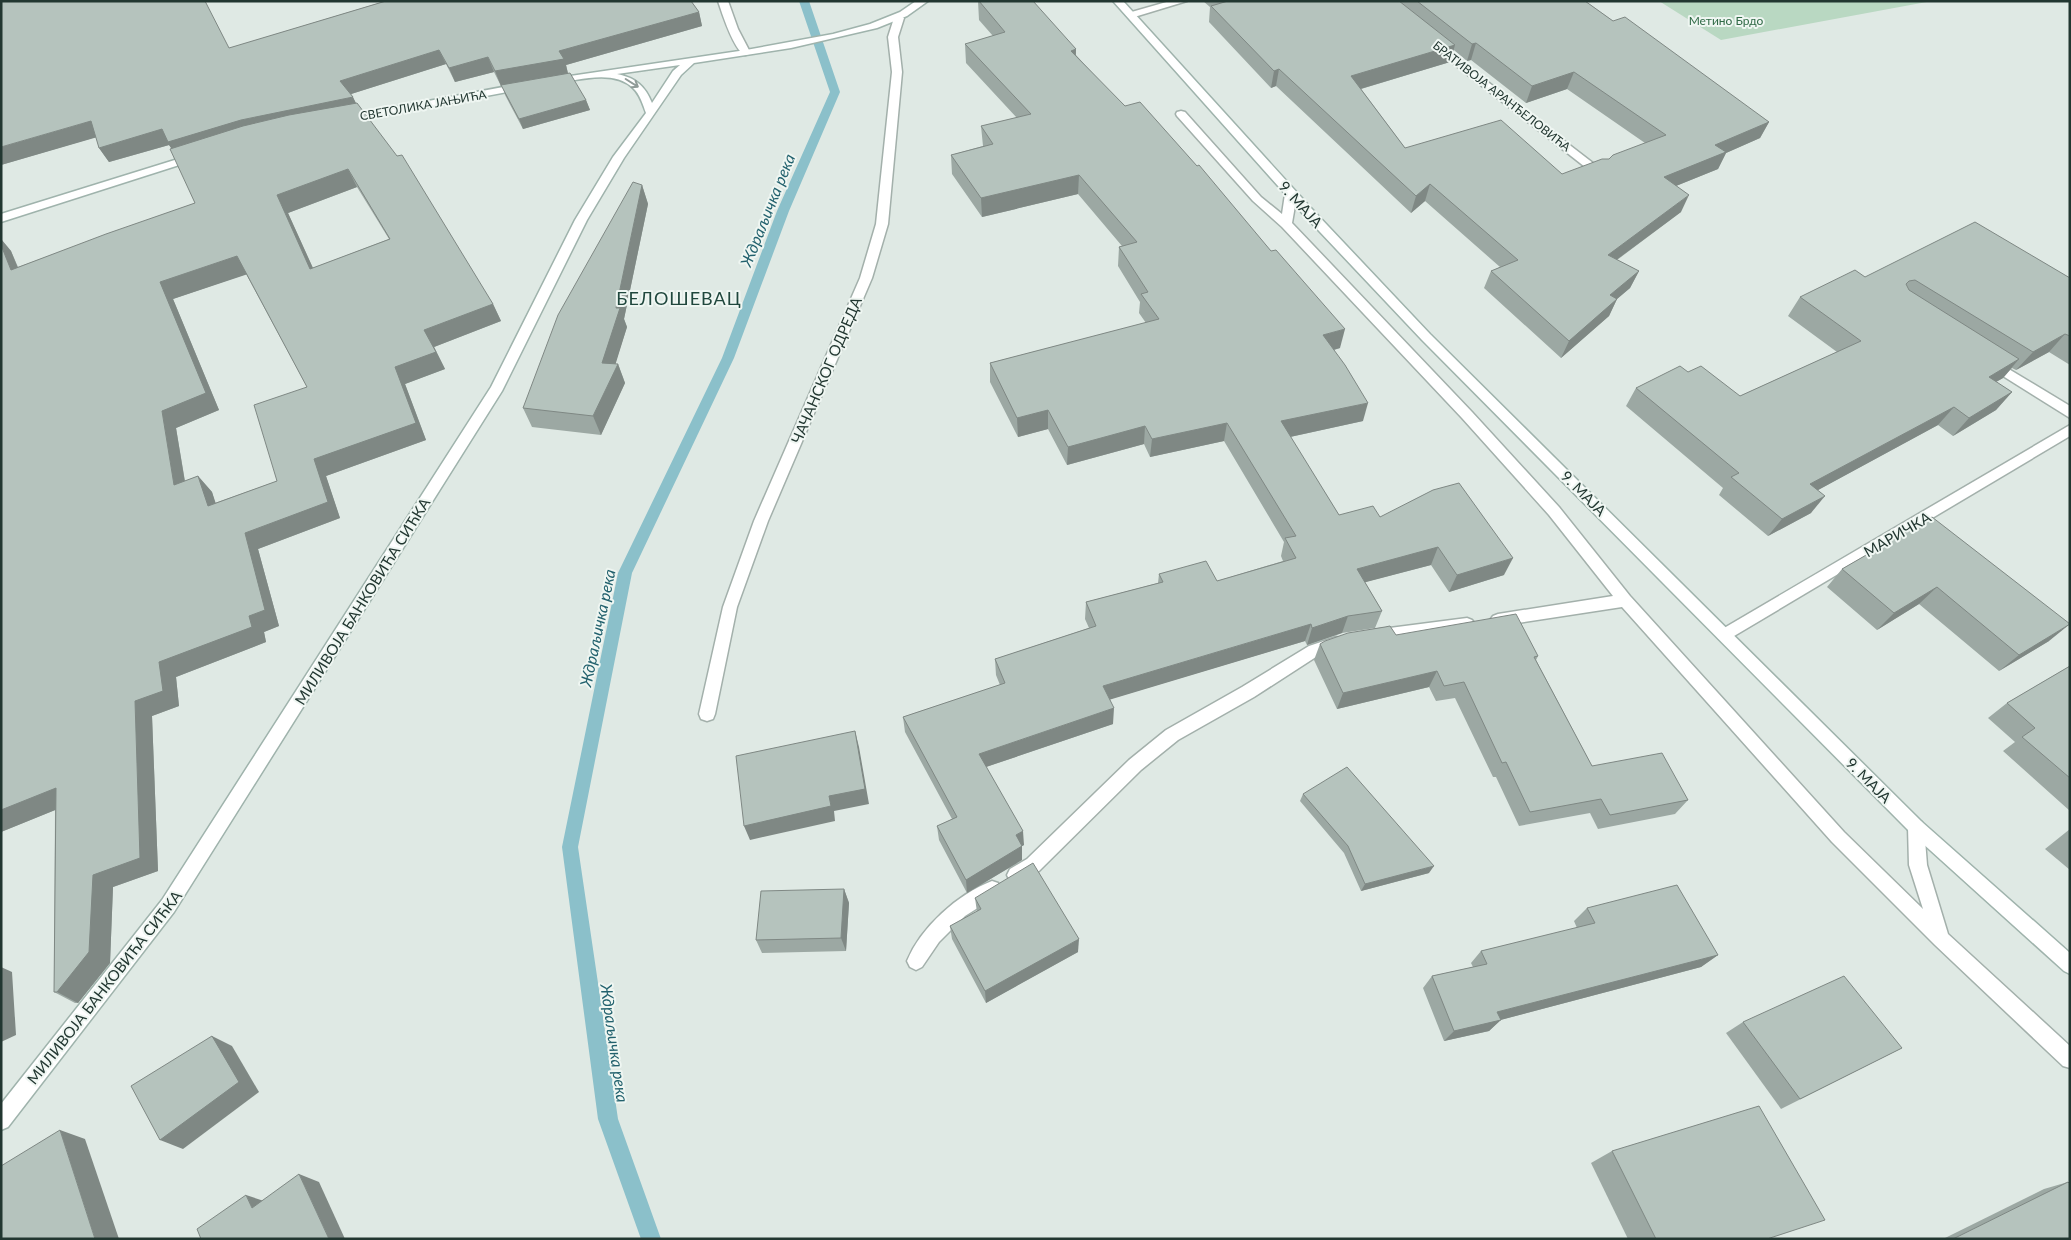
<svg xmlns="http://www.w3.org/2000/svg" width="2071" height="1240" font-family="Lato,sans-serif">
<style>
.green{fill:#b9d8c2}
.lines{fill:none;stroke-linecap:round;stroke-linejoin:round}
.stream{fill:#8bc0ca;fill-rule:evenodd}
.street-casing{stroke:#a3b0ab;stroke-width:3}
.secondary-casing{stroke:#9fb3ac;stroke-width:3}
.street{fill:#fff;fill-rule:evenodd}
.secondary{fill:#fff;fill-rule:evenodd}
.wall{fill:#9ca8a3;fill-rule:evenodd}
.shaded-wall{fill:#7f8884}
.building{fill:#b5c3bd;stroke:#7f8884;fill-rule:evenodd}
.oneway{stroke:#909b98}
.labels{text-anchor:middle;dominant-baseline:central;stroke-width:4;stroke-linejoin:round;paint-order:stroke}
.far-park-label{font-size:12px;fill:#306a46;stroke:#eff6f2}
.far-street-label{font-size:12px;fill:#223731;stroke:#eff6f2}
.street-label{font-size:15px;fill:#223731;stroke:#eff6f2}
.water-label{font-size:16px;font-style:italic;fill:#22616d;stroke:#eff6f2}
.quarter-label{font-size:18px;letter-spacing:1px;fill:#20473d;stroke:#eff6f2}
</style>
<rect width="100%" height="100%" fill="#dfe9e4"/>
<!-- green -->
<polygon class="green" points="1659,1 1932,1 1721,40"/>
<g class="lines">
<!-- stream -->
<polygon class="stream" points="799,1 809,1 840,92 789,211 734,358 632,573 578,847 618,1119 661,1239 641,1239 598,1119 562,847 618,573 722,358 777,211 830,92"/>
<!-- street casing -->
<g class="street-casing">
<g id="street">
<path d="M718,1H728L738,29L750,52L749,54L745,55C734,51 722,13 718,1Z"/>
<polygon points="1170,1 1187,1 1131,18 1126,15 1128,13"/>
<polygon points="899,15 904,18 898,37 902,72 888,224 872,278 768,521 737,607 715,714 713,719 707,721 701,719 699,714 723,607 754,521 860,278 876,224 892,72 888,37 894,18"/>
<polygon points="1436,42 1602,170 1604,172 1602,174 1594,174 1432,47 1431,45"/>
<polygon points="1181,111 1185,112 1261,197 1282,214 1285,194 1287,192 1295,192 1297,194 1292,223 1472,412 1559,507 1630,596 1844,832 1923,909 1909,865 1908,827 1910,822 1916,819 1922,822 1924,827 1927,865 1948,934 2070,1046 2070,1068 2063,1066 1935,945 1832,842 1622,607 1498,626 1493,624 1490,620 1493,616 1498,614 1613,596 1549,515 1462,418 1282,227 1253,201 1177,116 1176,114 1177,112"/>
<polygon points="1992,359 2070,406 2070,418 1987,366 1986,363 1987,360"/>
<polygon points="2070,425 2070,436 1729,639 1724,641 1719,639 1716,635 1719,631"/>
<polygon points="1467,618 1472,620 1475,624 1472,628 1467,630 1374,642 1369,640 1366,636 1369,632 1374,630"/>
<polygon points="1336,637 1341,639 1344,643 1341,647 1319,655 1254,697 1178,740 1141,770 1039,871 1016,883 1010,881 1007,875 1010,869 1027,859 1129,760 1166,730 1242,687 1309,646"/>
<path d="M992,881L998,883L1001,889L998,895L965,916L939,942L922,967L916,970L910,967L907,961C921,927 958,894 992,881Z"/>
</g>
</g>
<!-- secondary casing -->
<g class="secondary-casing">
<g id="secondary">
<path d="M916,1H928L907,16L877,28L791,48L694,63L681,75L624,158L587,220L502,391L174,912L8,1127L1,1130V1104L162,900L491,387L575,220L613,157L646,113C643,105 640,94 633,88C614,69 578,80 554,84L549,81L550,79L746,50L833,34L870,24L900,12ZM680,65L673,71L652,103C645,86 636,78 617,74Z"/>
<polygon points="1113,1 1123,1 1311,208 1430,334 1922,822 2070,953 2070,974 2064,971 1910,832 1422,340 1303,214"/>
<polygon points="524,83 529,86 528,88 348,122 343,119 348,116"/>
<polygon points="194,154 198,155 200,157 198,159 1,222 1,214"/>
</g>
</g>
<!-- street -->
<use href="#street" class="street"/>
<!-- secondary -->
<use href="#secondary" class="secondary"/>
</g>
<!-- wall -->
<g class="wall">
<path d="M381,1H691L699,12L702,26L566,65L568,73L586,100L590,110L523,129L505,95L502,85L501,86L494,72L455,82L446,64L351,94L356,103L493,304L501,321L434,347L445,369L405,384L426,440L326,476L340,518L258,549L279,626L264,632L266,642L176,677L179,706L152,716L158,871L113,887L110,963L78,1003H75L54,992L55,810L1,832V239L11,251L18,267L195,203L172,148L169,145L109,162L99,148L96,137L1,165L230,48L382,2ZM357,187L389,239L313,268L288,213ZM246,274L307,387L277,481L215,503L212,492L198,476L185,481L176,428L219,410L173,299Z"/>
<polygon points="978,1 1076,49 1076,55 1340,348 1334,350 1363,421 1290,437 1339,515 1380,517 1504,575 1449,592 1431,565 1365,582 1382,611 1375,628 1342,633 1307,645 1305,641 1110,699 1113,724 986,767 1024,845 1022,846 1022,860 967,893 939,840 937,826 952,819 905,732 903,717 1000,685 996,675 995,659 1089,628 1085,619 1086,602 1158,583 1159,574 1217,581 1283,561 1281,556 1284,542 1224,441 1150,457 1144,444 1067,465 1048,429 1018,437 990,382 990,363 1146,323 1139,313 1140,302 1118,266 1119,247 1122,246 1078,194 982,217 952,174 951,155 983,146 981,126 1017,118 966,63 965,44 993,36 979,20"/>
<path d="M1203,1H1585L1613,21L1769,122L1760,138L1726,153L1718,169L1676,186L1681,212L1617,260L1639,271L1630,288L1617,299L1609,316L1561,358L1484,288L1491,271L1500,267L1425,201L1411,213L1276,86L1271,88L1209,22L1210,7ZM1454,50L1467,61L1471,60L1526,103L1567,89L1645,143L1609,159L1562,174L1405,148L1361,89L1450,62Z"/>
<polygon points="642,185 648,204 624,319 627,327 615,364 618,364 625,383 601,435 532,427 523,408"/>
<polygon points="1865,277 2070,278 2070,365 2049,352 2016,370 2012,368 2003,378 1996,382 2012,392 1996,410 1953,436 1938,425 1818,490 1811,513 1768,536 1719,495 1723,488 1626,406 1636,388 1688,372 1740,396 1837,352 1788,316 1800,297"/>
<polygon points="1932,517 2049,641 1999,671 1919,604 1877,630 1827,587 1842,569"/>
<polygon points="1396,635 1538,656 1536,660 1592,766 1688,800 1675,814 1598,829 1590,813 1519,826 1496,777 1493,777 1455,698 1436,701 1429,687 1337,709 1314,660 1320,644"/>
<polygon points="2070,666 2070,811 2003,751 2015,742 1988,718 2007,703"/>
<polygon points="1303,794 1429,873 1361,891 1344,853 1300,801"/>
<polygon points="2070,829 2070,870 2045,849"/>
<polygon points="844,889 849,903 846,951 762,953 756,940"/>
<polygon points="975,898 1078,952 986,1003 952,939 950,926 977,912"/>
<polygon points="1587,908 1718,955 1701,967 1500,1020 1489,1031 1444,1041 1423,988 1432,976 1473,967 1471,963 1481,951 1577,928 1574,921"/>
<polygon points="1743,1022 1902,1048 1781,1109 1726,1033"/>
<polygon points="1612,1151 1767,1239 1628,1239 1591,1163"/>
<polygon points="2068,1182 2070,1239 1943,1239 2044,1189"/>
</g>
<!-- shaded-wall -->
<g class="shaded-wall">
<polygon points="699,12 702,26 566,65 568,74 501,86 495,71 559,51"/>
<polygon points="1476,43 1471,60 1467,61 1472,44"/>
<polygon points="1455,45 1450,62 1347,93 1351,76"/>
<polygon points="1076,49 1075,68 1071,51"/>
<polygon points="439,50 446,64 348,95 340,81"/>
<polygon points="488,57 494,72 455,82 449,68"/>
<polygon points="1279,69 1276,86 1271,88 1274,71"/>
<polygon points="1574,72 1567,89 1526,103 1532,86"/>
<polygon points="353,97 360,112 177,157 169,145 109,162 99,148 162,129 241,120"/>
<polygon points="586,100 590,110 523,129 519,119"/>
<polygon points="91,121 101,136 1,165 1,147"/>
<polygon points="1769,122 1760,138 1726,153 1718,169 1656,194 1664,177 1715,145"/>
<polygon points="348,169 357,187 288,213 321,286 310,269 277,195"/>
<polygon points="1079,175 1078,194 982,217 981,198"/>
<polygon points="1430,184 1425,201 1411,213 1416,196"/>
<polygon points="642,185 648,204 624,319 627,327 610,382 602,363 616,308"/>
<polygon points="1689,195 1681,212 1600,272 1608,255"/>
<polygon points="1,239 11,251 26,288 11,270 1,245"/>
<polygon points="237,256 248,274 173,299 219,410 176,428 188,501 174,485 162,411 160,282"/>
<polygon points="1639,271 1630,288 1617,299 1609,316 1561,358 1569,341 1610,295"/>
<polygon points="493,304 501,321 434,347 445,369 405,384 426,440 326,476 340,518 258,549 279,626 264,632 266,642 176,677 179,706 152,716 158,871 113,887 110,963 78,1003 57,992 93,875 135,701 159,662 249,616 245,533 314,459 395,367 424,330"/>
<polygon points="1345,329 1340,348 1318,354 1323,335"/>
<polygon points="2065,334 2049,352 2016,370 2033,352"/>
<polygon points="2019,359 2003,378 1973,395 1989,377"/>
<polygon points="618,364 625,383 601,435 593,416"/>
<polygon points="2012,392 1996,410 1953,436 1969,418"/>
<polygon points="1368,403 1363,421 1276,440 1281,421"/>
<polygon points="1954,407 1938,425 1796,502 1810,484"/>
<polygon points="1048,410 1048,429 1018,437 1017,418"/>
<polygon points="1227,423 1224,441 1150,457 1152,439"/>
<polygon points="1145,426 1144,444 1067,465 1068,447"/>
<polygon points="198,476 212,492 222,522 208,506"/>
<polygon points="1825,496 1811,513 1768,536 1782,519"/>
<polygon points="1438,547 1431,565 1351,586 1357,569"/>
<polygon points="1513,558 1504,575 1449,592 1457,575"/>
<polygon points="1937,587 1919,604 1877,630 1894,613"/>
<polygon points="1348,616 1342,633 1307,645 1312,628"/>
<polygon points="1311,624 1305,641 1102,702 1103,686"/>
<polygon points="2070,624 2049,641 1999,671 2019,655"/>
<polygon points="1437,671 1429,687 1337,709 1343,693"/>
<polygon points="1114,708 1113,724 980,769 979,754"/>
<polygon points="855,731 859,747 869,804 834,811 835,821 750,840 744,826 829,796"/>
<polygon points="56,788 75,802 1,832 1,810"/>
<polygon points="1023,831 1024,845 1022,846 1022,860 967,893 966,880 1016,835"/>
<polygon points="1434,866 1429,873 1361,891 1365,884"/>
<polygon points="844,889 849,903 846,951 841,938"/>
<polygon points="1079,939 1078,952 986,1003 985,991"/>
<polygon points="1718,955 1701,967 1493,1022 1501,1020 1489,1031 1444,1041 1454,1031 1497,1012"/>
<polygon points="1,967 12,972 16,1035 1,1042"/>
<polygon points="212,1036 232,1046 259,1092 183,1149 160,1140"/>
<polygon points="60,1130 85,1139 119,1239 95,1239"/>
<polygon points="299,1174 319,1182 345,1239 329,1239"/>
<polygon points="246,1195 267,1202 252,1208"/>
</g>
<!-- building -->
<g class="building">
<polygon points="1,1 205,1 229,48 386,1 691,1 699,12 559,51 564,59 495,71 488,57 449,68 439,50 340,81 353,97 241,120 168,142 162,129 99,148 91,121 1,147"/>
<polygon points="979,1 1033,1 1076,49 1071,51 1125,106 1140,102 1197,166 1199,165 1271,251 1276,250 1345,329 1323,335 1345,365 1368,403 1281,421 1339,515 1373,506 1380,517 1433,490 1459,483 1513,558 1457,575 1438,547 1357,569 1382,611 1348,616 1312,628 1311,624 1103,686 1114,708 979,754 1023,831 1016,835 1022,846 966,880 937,826 957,817 903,717 1005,683 995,659 1096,626 1086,602 1163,582 1159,574 1206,561 1217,581 1296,558 1285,538 1296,536 1227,423 1152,439 1145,426 1068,447 1048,410 1017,418 990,363 1159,319 1141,294 1148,292 1119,247 1137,242 1079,175 981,198 951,155 993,144 981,126 1031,114 965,44 1005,32"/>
<polygon points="1228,1 1399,1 1455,45 1351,76 1405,148 1501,120 1562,174 1602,159 1609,159 1613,155 1666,135 1574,72 1532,86 1476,43 1472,44 1417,1 1585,1 1613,21 1625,17 1769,122 1715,145 1726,152 1664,177 1689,195 1608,255 1639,271 1610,295 1617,299 1569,341 1491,271 1518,260 1430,184 1416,196 1279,69 1274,71 1211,6"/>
<polygon points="570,73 586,100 519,119 501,85"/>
<path d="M357,103L397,156L402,155L493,304L424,330L436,352L395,367L416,423L314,459L328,502L245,533L265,610L249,616L252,627L159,662L163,691L135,701L140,858L93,875L89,952L57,992H54L56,788L1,810V245L11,270L106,234L195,203L170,149L243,126L289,115ZM348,169L390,239L310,269L277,195ZM237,256L307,387L254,405L277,481L208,506L198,476L174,485L162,411L206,393L160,282Z"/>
<polygon points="633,182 642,185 616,308 620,308 602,363 618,364 593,416 523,408 558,315"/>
<polygon points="1975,222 2070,278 2070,336 2065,334 2033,352 1915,280 1909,281 1906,284 1909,290 2019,359 1989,377 2012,392 1969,418 1954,407 1810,484 1825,496 1782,519 1731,477 1739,473 1636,388 1680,366 1688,372 1701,366 1740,396 1861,341 1800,297 1855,270 1865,277"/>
<polygon points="1932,517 2070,624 2019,655 1937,587 1894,613 1842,569"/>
<polygon points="1516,614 1538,656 1534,657 1592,766 1662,753 1688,800 1610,815 1601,799 1530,812 1506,762 1502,763 1464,682 1444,686 1437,671 1343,693 1320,644 1325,641 1348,633 1385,627 1390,626 1396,635"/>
<polygon points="2070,666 2070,778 2022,737 2035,728 2007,703"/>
<polygon points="855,731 865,789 829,796 831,806 744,826 736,756"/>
<polygon points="1347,767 1434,866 1365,884 1348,846 1303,794"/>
<polygon points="1033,863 1079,939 985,991 950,926 981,909 975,898"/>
<polygon points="1677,885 1718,955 1497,1012 1501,1020 1454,1031 1432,976 1487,964 1481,951 1595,923 1587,908"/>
<polygon points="844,889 841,938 756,940 761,891"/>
<polygon points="1844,976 1902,1048 1800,1099 1743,1022"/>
<polygon points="212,1036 239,1082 160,1140 131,1086"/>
<polygon points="1759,1106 1825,1220 1767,1239 1656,1239 1612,1151"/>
<polygon points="60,1130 95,1239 1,1239 1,1166"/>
<polygon points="299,1174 329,1239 201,1239 197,1229 246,1195 252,1208"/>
<polygon points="2068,1182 2070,1184 2070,1239 1953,1239"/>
</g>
<!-- one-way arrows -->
<defs><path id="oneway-shaft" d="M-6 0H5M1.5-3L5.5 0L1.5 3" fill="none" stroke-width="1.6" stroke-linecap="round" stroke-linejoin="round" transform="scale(1.25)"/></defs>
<use class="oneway" href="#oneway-shaft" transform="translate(632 83) rotate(32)"/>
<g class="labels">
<!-- far-park labels -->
<g class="far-park-label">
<text x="1726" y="20">Метино Брдо</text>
</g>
<!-- far-street labels -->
<g class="far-street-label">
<text transform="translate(1502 96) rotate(38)">БРАТИВОЈА АРАНЂЕЛОВИЋА</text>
<text transform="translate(423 105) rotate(-10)">СВЕТОЛИКА ЈАЊИЋА</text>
</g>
<!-- street labels -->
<g class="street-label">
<text transform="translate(1301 204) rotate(48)">9. МАЈА</text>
<text transform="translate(826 370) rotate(-67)">ЧАЧАНСКОГ ОДРЕДА</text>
<text transform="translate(1584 493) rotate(45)">9. МАЈА</text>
<text transform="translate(1897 534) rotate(-30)">МАРИЧКА</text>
<text transform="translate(362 601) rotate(-58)">МИЛИВОЈА БАНКОВИЋА СИЋКА</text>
<text transform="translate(1869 780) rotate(45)">9. МАЈА</text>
<text transform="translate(104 987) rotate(-52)">МИЛИВОЈА БАНКОВИЋА СИЋКА</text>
</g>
<!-- water labels -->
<g class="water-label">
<text transform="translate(767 210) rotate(-68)">Ждраљичка река</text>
<text transform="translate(597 628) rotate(-78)">Ждраљичка река</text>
<text transform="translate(615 1043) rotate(82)">Ждраљичка река</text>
</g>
<!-- quarter labels -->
<g class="quarter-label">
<text x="679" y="298">БЕЛОШЕВАЦ</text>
</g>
</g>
<!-- border -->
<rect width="2071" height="1240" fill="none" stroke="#223731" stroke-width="5"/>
</svg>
